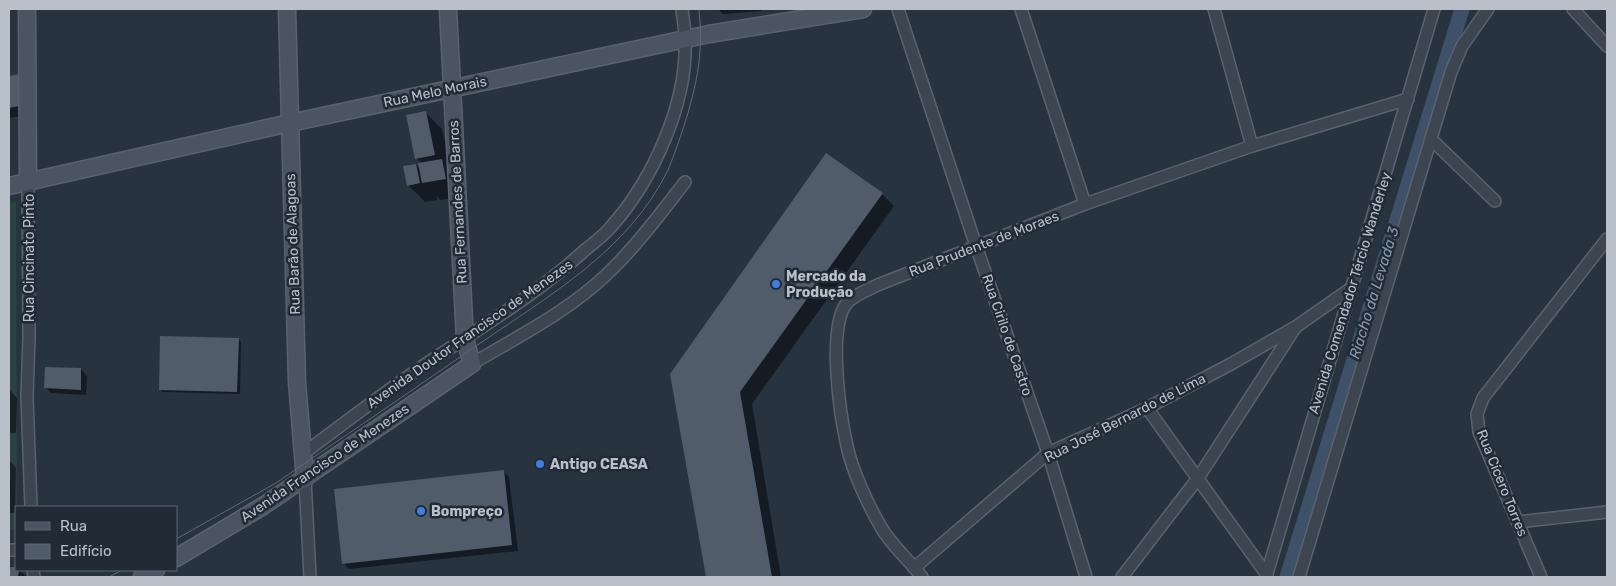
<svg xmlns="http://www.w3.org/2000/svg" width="1616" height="586" font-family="Rubik,sans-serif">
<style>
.green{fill:#2b4142}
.shadow{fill:#0007}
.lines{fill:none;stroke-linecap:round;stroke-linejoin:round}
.canal{stroke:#3f5168;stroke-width:15}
.building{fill:#515c6b}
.street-casing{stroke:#5a636d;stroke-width:14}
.secondary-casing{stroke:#5a636d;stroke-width:19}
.street{stroke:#3c4550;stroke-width:11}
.secondary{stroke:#4a5463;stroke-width:16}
.tram{stroke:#5e6977;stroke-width:1}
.shop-dot{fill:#3f7fe0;stroke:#212a35;stroke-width:2}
.labels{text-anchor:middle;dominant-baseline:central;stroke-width:5;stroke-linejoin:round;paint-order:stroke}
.street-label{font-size:14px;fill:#b9c0ca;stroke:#212a35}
.poi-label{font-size:14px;font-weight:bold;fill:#b9c0ca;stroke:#212a35;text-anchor:start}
.water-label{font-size:15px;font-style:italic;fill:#8397af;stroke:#212a35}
</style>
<rect width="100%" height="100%" fill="#283340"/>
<!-- green -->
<polygon class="green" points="16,202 17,507 16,530 9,530 9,203"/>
<!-- shadow -->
<g class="shadow">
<polygon points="718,9 762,9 762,11 723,14"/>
<polygon points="19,75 28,84 28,115 9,118 9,77"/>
<polygon points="425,112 442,129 451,169 462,196 440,200 436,195 437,200 425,202 408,185 416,165 421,170 422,164 417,158"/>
<polygon points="882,194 894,206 752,404 781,577 707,577 672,374"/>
<polygon points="238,340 241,342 240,394 162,392 160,389"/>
<polygon points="81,369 87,376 86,395 51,393 45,387"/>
<polygon points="9,389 17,398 16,433 9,433"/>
<polygon points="9,460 16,468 15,513 9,513"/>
<polygon points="503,471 509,477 518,551 349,569 343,563"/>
<polygon points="9,568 19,570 27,577 9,577"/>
</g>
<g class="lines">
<!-- canal -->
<polyline class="canal" points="1287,577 1462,9"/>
</g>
<!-- building -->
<g class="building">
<polygon points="19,74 19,106 9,108 9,76"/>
<polygon points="426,111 435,155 415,159 406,115"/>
<polygon points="826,153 883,193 740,392 772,577 706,577 670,374"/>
<polygon points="442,159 446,179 422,183 418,163"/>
<polygon points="416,164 420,183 407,186 403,166"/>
<polygon points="160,336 239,338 237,392 159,390"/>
<polygon points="45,367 81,368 81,390 44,388"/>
<polygon points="504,470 512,545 342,564 334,489"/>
<polygon points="9,567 16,567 16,570 19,570 18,577 9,577"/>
</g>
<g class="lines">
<!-- street casing -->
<g class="street-casing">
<g id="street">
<polyline points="898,9 976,246 1048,453 1086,577"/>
<polyline points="1021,9 1085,204"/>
<polyline points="1214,9 1252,146"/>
<polyline points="1573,9 1607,46"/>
<polyline points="1431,139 1495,201"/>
<polyline points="28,182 29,337 27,397 31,507"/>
<path d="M472,364C517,337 567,312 605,276C635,248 660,214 685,182"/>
<polyline points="1147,408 1267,575"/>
<path d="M304,453C343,424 382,394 423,366C478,329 536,295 585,250C594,243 603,236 610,228C653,180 688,103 685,39C685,29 683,19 682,9"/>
<polyline points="305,479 310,577"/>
<polyline points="1518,522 1607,512"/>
<polyline points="9,550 16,550"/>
<polyline points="914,568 1048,453 1147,408 1231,364 1297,326 1350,289"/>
<polyline points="33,570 34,577"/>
<path d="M922,577C909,560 891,545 881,527C868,505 852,470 847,446C840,415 827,327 847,303C855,294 870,289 880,284L1085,204L1252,146L1408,99"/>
<polyline points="1122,577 1198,478 1295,328"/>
<polyline points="1266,577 1434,9"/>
<polyline points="1299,577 1451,72 1462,46 1488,9"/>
<polyline points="1541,577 1479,432 1477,414 1483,398 1607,239"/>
</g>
</g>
<!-- secondary casing -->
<g class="secondary-casing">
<g id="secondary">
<polyline points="27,9 28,182"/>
<polyline points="287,9 297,382 305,479"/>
<polyline points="9,186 290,123 709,34 863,9"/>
<polyline points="176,558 263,506 472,364 465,339 448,9"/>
<polyline points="142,577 156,570"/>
</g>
</g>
<!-- street -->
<use href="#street" class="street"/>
<!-- secondary -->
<use href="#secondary" class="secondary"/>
<!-- tram -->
<g class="tram">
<path d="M176,539L276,483L305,463C363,424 421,384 479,344C550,295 629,250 668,170C676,151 682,132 688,113C699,74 703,49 699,9"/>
<polyline points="109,577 122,570"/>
</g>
</g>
<!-- markers -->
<g class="shop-dot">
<circle cx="776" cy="284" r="5"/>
<circle cx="540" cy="464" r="5"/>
<circle cx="421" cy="511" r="5"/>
</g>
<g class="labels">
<!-- street labels -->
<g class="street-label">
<text transform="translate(435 92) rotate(-12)">Rua Melo Morais</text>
<text transform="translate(458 202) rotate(-93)">Rua Fernandes de Barros</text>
<text transform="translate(293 244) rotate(-92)">Rua Barão de Alagoas</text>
<text transform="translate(984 244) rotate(-21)">Rua Prudente de Moraes</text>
<text transform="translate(29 258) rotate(-90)">Rua Cincinato Pinto</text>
<text transform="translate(1350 293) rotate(-73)">Avenida Comendador Tércio Wanderley</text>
<text transform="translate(470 334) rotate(-35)">Avenida Doutor Francisco de Menezes</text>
<text transform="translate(1007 335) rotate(71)">Rua Cirilo de Castro</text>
<text transform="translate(1125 418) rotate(-27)">Rua José Bernardo de Lima</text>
<text transform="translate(325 463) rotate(-34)">Avenida Francisco de Menezes</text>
<text transform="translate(1502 483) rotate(68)">Rua Cícero Torres</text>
</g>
<!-- poi labels -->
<g class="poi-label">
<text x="786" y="276">Mercado da<tspan x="786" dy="16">Produção</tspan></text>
<text x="550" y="464">Antigo CEASA</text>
<text x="431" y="511">Bompreço</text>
</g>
<!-- water labels -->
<g class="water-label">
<text transform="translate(1374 293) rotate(-73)">Riacho da Levada 3</text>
</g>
</g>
<!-- border -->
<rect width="1616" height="586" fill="none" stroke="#b9c0ca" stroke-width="20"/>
<!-- legend -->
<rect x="15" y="506" width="162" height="65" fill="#212a35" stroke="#5e6671"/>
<rect x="25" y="522" width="25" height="8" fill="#4a5463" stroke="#5e6671"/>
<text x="60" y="531" font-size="15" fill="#b9c0ca">Rua</text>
<rect x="25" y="544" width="25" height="15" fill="#515c6b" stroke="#5e6671"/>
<text x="60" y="556" font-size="15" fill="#b9c0ca">Edifício</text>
</svg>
